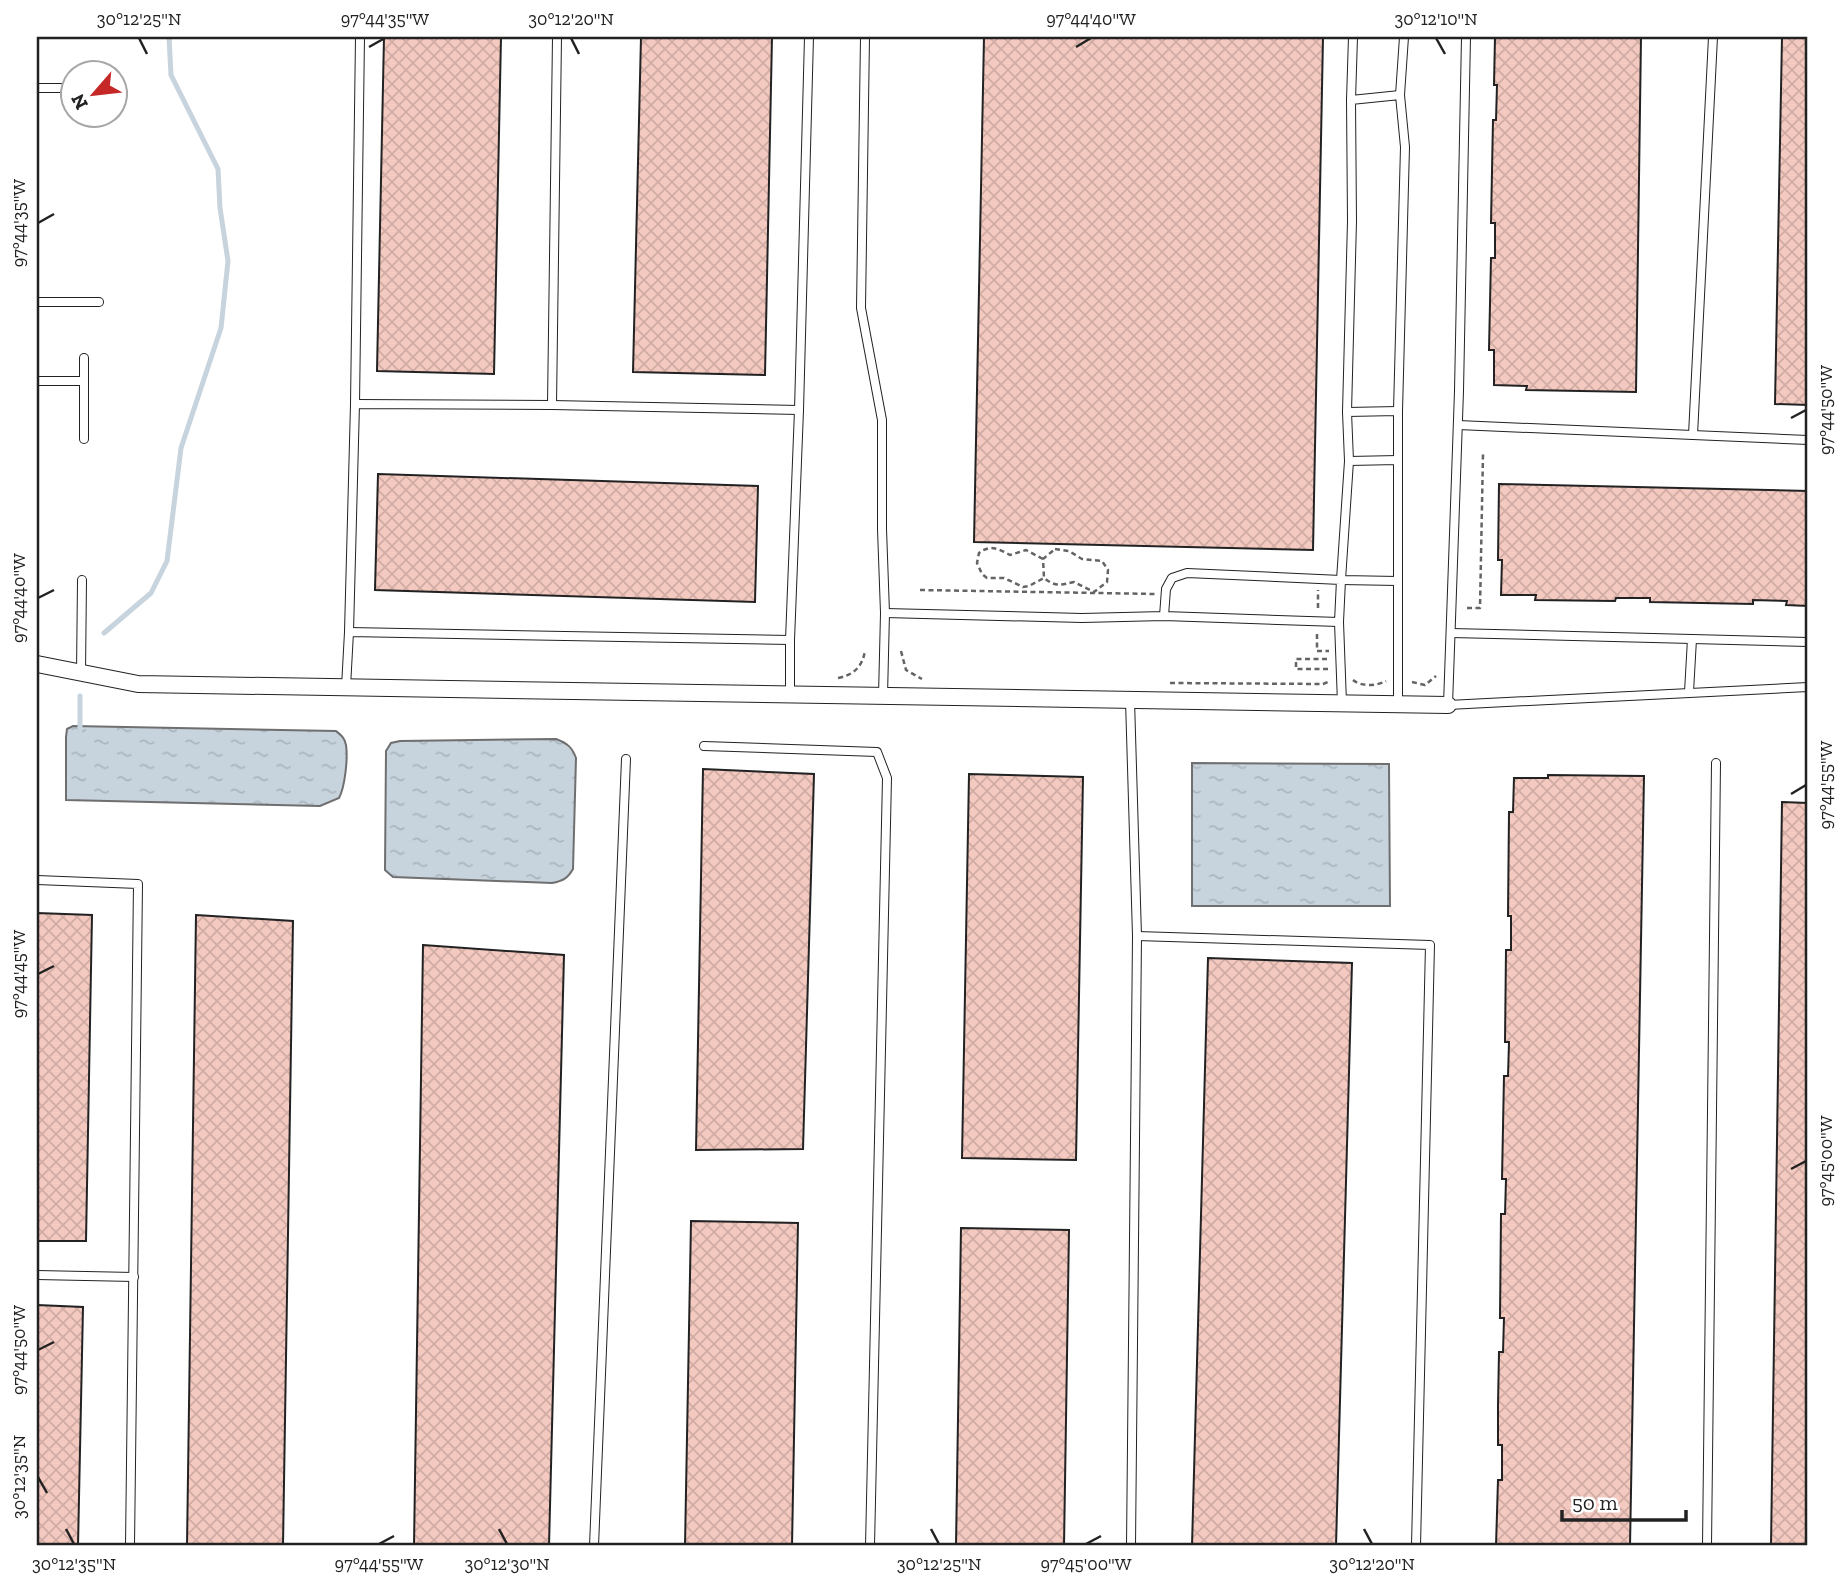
<svg xmlns="http://www.w3.org/2000/svg" width="1845" height="1583" font-family="'Zilla Slab',serif">
<style>
.water{fill:url(#water-ripples);stroke:#6f6f6f;stroke-width:2}
.lines{fill:none;stroke-linecap:round;stroke-linejoin:round}
.stream{stroke:#c7d3dd;stroke-width:5}
.building{fill:url(#building-cross-hatch);stroke:#222;stroke-width:2}
.service-casing{stroke:#222;stroke-width:10}
.minor-casing{stroke:#222;stroke-width:18}
.path{stroke:#646464;stroke-width:2.5;stroke-dasharray:5 3.5;stroke-linecap:butt}
.service{stroke:#fff;stroke-width:8}
.minor{stroke:#fff;stroke-width:16}
.ticks{fill:none;stroke:#222;stroke-width:2.5}
.neatline{fill:none;stroke:#222;stroke-width:2.5}
.ticks-label{font-size:18px;text-anchor:middle;fill:#222}
</style>
<defs>
<pattern id="water-ripples" width="26" height="14" patternUnits="userSpaceOnUse" patternTransform="scale(1.75)"><rect width="26" height="14" fill="#c7d3dd"/><path d="M2 4q2-2 4 0t4 0M15 11q2-2 4 0t4 0" fill="none" stroke="#abb5bd"/></pattern>
<pattern id="building-cross-hatch" width="8" height="8" patternUnits="userSpaceOnUse" patternTransform="scale(1.75)"><rect width="8" height="8" fill="#f3c9c0"/><path d="M0 0l8 8M0 8l8-8" fill="none" stroke="#d0aca5"/></pattern>
</defs>
<rect width="100%" height="100%" fill="#fff"/>
<!-- water -->
<g class="water">
<path d="M73,726L336,731C341,735 345,738 346,745C348,758 345,787 339,798L320,806L66,800V737L67,729Z"/>
<path d="M556,739C567,743 572,747 576,758L573,869C568,878 563,881 552,883L393,877L385,870L386,751L391,743L400,741Z"/>
<polygon points="1192,763 1389,764 1390,906 1192,906"/>
</g>
<g class="lines">
<!-- stream -->
<g class="stream">
<polyline points="104,633 151,593 167,561 181,448 221,328 228,261 220,208 218,169 171,75 169,37"/>
<polyline points="80,696 80,731"/>
</g>
</g>
<!-- building -->
<g class="building">
<polygon points="384,37 501,37 494,374 377,371"/>
<polygon points="641,37 772,37 765,375 633,372"/>
<polygon points="984,37 1323,37 1313,550 974,542"/>
<polygon points="1495,37 1641,37 1636,392 1526,390 1527,386 1494,385 1494,350 1489,350 1491,258 1495,258 1495,223 1491,223 1493,120 1496,120 1497,85 1494,85"/>
<polygon points="1782,37 1808,37 1808,405 1775,404"/>
<polygon points="378,474 758,486 755,602 375,590"/>
<polygon points="1499,484 1808,491 1808,606 1786,605 1787,601 1753,600 1753,604 1650,602 1650,598 1616,598 1615,601 1535,600 1536,595 1501,595 1502,560 1498,560"/>
<polygon points="703,769 814,774 803,1149 696,1150"/>
<polygon points="969,774 1083,777 1076,1160 962,1158"/>
<polygon points="1548,775 1644,776 1630,1546 1496,1546 1498,1480 1502,1480 1502,1445 1498,1445 1498,1405 1499,1352 1503,1352 1504,1318 1500,1318 1501,1214 1505,1214 1506,1179 1502,1179 1504,1076 1508,1076 1509,1042 1505,1042 1506,950 1511,950 1511,916 1508,916 1509,812 1513,812 1514,778 1548,778"/>
<polygon points="1782,802 1808,803 1808,1546 1771,1546"/>
<polygon points="37,913 92,915 86,1241 37,1241"/>
<polygon points="196,915 293,921 283,1546 187,1546"/>
<polygon points="423,945 564,955 549,1546 414,1546"/>
<polygon points="1208,958 1352,963 1336,1546 1192,1546"/>
<polygon points="691,1221 798,1223 792,1546 685,1546"/>
<polygon points="961,1228 1069,1230 1064,1546 956,1546"/>
<polygon points="37,1305 83,1307 78,1546 37,1546"/>
</g>
<g class="lines">
<!-- service casing -->
<g class="service-casing">
<g id="service">
<polyline points="865,37 861,308 882,420 882,529 885,613 883,696"/>
<polyline points="1466,37 1459,391 1448,705 1808,687"/>
<polyline points="37,88 65,88"/>
<polyline points="1400,95 1404,37"/>
<polyline points="1351,100 1353,37"/>
<polyline points="37,302 99,302"/>
<polyline points="84,358 84,439"/>
<polyline points="37,381 84,381"/>
<polyline points="355,404 360,37"/>
<polyline points="552,405 557,37"/>
<polyline points="799,410 809,37"/>
<polyline points="1347,412 1352,221 1351,100 1400,95 1405,147 1398,411"/>
<polyline points="1458,425 1808,440"/>
<polyline points="1693,435 1713,37"/>
<polyline points="1349,461 1347,412 1398,411 1398,460"/>
<polyline points="1398,581 1341,580 1349,461 1398,460 1398,704"/>
<polyline points="885,613 1082,618 1164,616 1339,622 1341,580 1187,573 1172,578 1166,589 1164,616"/>
<polyline points="1339,622 1342,703"/>
<polyline points="349,632 355,404 552,405 799,410 790,640"/>
<polyline points="1451,633 1692,639 1689,692"/>
<polyline points="1692,639 1808,642"/>
<polyline points="81,673 82,580"/>
<polyline points="346,687 349,632 790,640 790,694"/>
<polyline points="1130,700 1137,936 1131,1546"/>
<polyline points="704,746 877,752 887,778 870,1546"/>
<polyline points="37,880 138,884 130,1546"/>
<polyline points="1137,936 1430,945 1416,1546"/>
<polyline points="37,1275 134,1277"/>
<polyline points="594,1546 626,759"/>
<polyline points="1707,1546 1716,763"/>
</g>
</g>
<!-- minor casing -->
<g class="minor-casing">
<polyline id="minor" points="37,664 138,684 1448,705"/>
</g>
<!-- path -->
<g class="path">
<path d="M1055,549L1069,551L1082,559L1102,561L1108,570L1107,582L1094,592L1074,582C1061,585 1055,587 1044,578L1043,559Z"/>
<path d="M1043,559L1026,550L1010,555C999,549 990,544 979,553L977,563L982,574L987,578H1004L1023,587L1029,586L1044,578"/>
<polyline points="920,590 1155,594"/>
<polyline points="1318,608 1318,590"/>
<polyline points="1467,608 1480,608 1483,454"/>
<polyline points="1317,634 1317,651 1329,651"/>
<polyline points="901,651 906,670 922,679"/>
<polyline points="1327,659 1296,659 1296,669 1329,669"/>
<path d="M838,678C854,675 863,666 865,650"/>
<path d="M1353,680C1361,687 1377,686 1386,681"/>
<polyline points="1412,682 1425,685 1436,676"/>
<polyline points="1170,683 1323,684 1330,681"/>
</g>
<!-- service -->
<use href="#service" class="service"/>
<!-- minor -->
<use href="#minor" class="minor"/>
</g>
<!-- ticks -->
<path class="ticks" d="M139,38L147,54M571,38L579,54M1436,38L1445,54M369,47L385,38M1076,47L1091,38M38,223L54,214M1791,418L1806,410M38,598L54,590M1791,794L1806,785M38,974L54,966M1791,1169L1806,1161M38,1350L54,1342M38,1477L47,1493M66,1529L74,1544M499,1529L507,1544M931,1529L939,1544M1364,1529L1372,1544M379,1544L394,1536M1086,1544L1101,1536"/>
<!-- border -->
<rect width="1845" height="1583" fill="none" stroke="#ffffff" stroke-width="77"/>
<!-- north arrow -->
<g transform="translate(94 94) rotate(242)"><circle r="33" fill="#ffffff" stroke="#a7a7a7" stroke-width="2"/>
<path d="M0-5L12 26L0 18L-12 26Z" fill="#c62828"/>
<text y="-10" font-size="19" font-weight="bold" text-anchor="middle" fill="#222222">N</text>
</g>
<!-- scale -->
<path d="M1562 1510v10h124v-10" fill="none" stroke="#222222" stroke-width="3.5"/>
<text x="1572" y="1510" font-size="21" fill="#222222" stroke="#ffffff" stroke-width="5" paint-order="stroke">50 m</text>
<rect x="38" y="38" width="1768" height="1506" class="neatline"/>
<g class="ticks-label">
<text x="139" y="25">30°12'25"N</text>
<text x="385" y="25">97°44'35"W</text>
<text x="571" y="25">30°12'20"N</text>
<text x="1091" y="25">97°44'40"W</text>
<text x="1436" y="25">30°12'10"N</text>
<text transform="translate(19 223) rotate(-90)" y="6">97°44'35"W</text>
<text transform="translate(1826 410) rotate(-90)" y="6">97°44'50"W</text>
<text transform="translate(19 598) rotate(-90)" y="6">97°44'40"W</text>
<text transform="translate(1826 785) rotate(-90)" y="6">97°44'55"W</text>
<text transform="translate(19 974) rotate(-90)" y="6">97°44'45"W</text>
<text transform="translate(1826 1161) rotate(-90)" y="6">97°45'00"W</text>
<text transform="translate(19 1350) rotate(-90)" y="6">97°44'50"W</text>
<text transform="translate(19 1477) rotate(-90)" y="6">30°12'35"N</text>
<text x="74" y="1570">30°12'35"N</text>
<text x="379" y="1570">97°44'55"W</text>
<text x="507" y="1570">30°12'30"N</text>
<text x="939" y="1570">30°12'25"N</text>
<text x="1086" y="1570">97°45'00"W</text>
<text x="1372" y="1570">30°12'20"N</text>
</g>
</svg>
